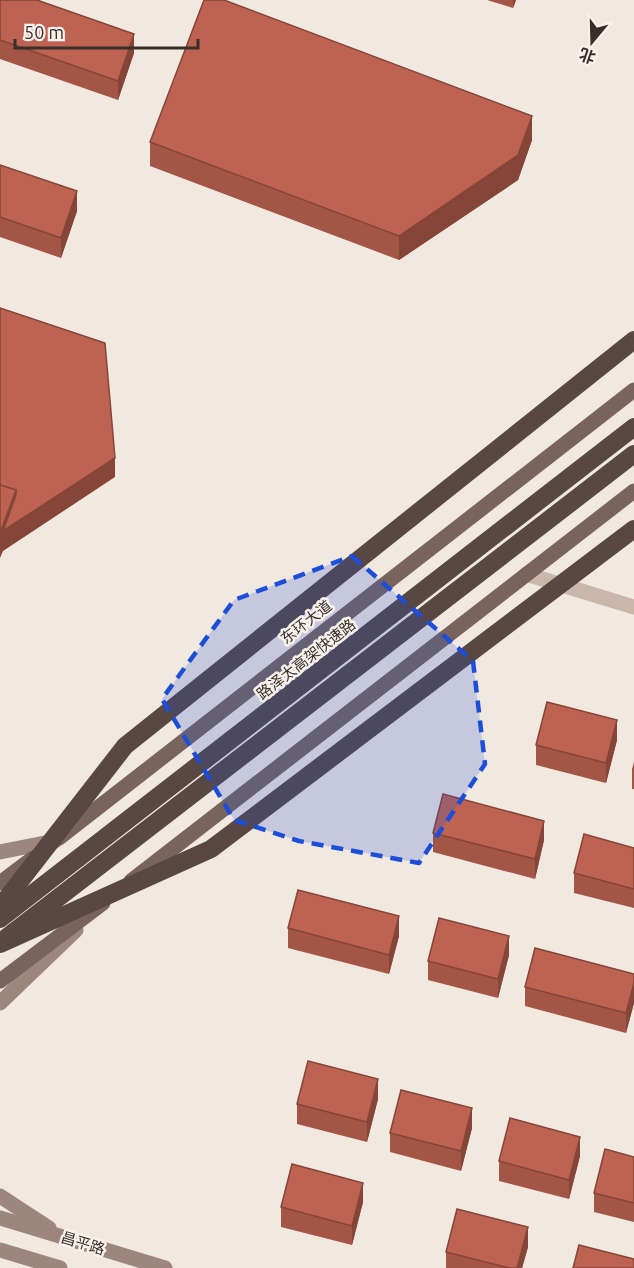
<svg xmlns="http://www.w3.org/2000/svg" width="634" height="1268" font-family="Ubuntu,'Noto Sans SC',sans-serif">
<style>
.lines{fill:none;stroke-linecap:round;stroke-linejoin:round}
.street{stroke:#c9b7ac;stroke-width:15}
.secondary{stroke:#9d867d;stroke-width:15}
.primary{stroke:#78645d;stroke-width:15}
.highway{stroke:#584742;stroke-width:18}
.highway-bridge{stroke:#584742;stroke-width:18}
.wall{fill:#a35546}
.shaded-wall{fill:#854539}
.building{fill:#be6351;stroke:#854539;stroke-width:1.5}
.marked{fill:#1d4ed8;fill-opacity:0.2;stroke:#1d4ed8;stroke-width:4.5;stroke-dasharray:12 8;stroke-linejoin:round}
.labels{text-anchor:middle;dominant-baseline:central;stroke-width:5;stroke-linejoin:round;paint-order:stroke}
.street-label{font-size:15px;fill:#382e2a;stroke:#f9f2ec}
</style>
<rect width="100%" height="100%" fill="#f1e8e0"/>
<g class="lines">
<!-- street -->
<polyline class="street" points="526,574 634,607"/>
<!-- secondary -->
<g class="secondary">
<polyline points="0,852 55,841"/>
<polyline points="0,1003 76,930"/>
<polyline points="0,1196 49,1228"/>
<polyline points="0,1218 165,1268"/>
<polyline points="0,1250 60,1268"/>
</g>
<!-- primary -->
<g class="primary">
<polyline points="59,838 634,390"/>
<polyline points="131,881 634,491"/>
<polyline points="0,883 33,858"/>
<polyline points="0,981 103,903"/>
</g>
<!-- highway -->
<g class="highway">
<polyline points="0,919 634,427"/>
<polyline points="6,938 634,454"/>
</g>
<!-- highway-bridge -->
<g class="highway-bridge">
<polyline points="0,907 125,746 634,340"/>
<polyline points="0,944 211,849 634,529"/>
</g>
</g>
<!-- wall -->
<g class="wall">
<polygon points="0,0 134,53 118,100 0,59"/>
<polygon points="487,0 516,0 513,8"/>
<polygon points="532,140 518,180 399,260 150,166 150,142"/>
<polygon points="0,165 77,211 61,258 0,237"/>
<polygon points="617,740 606,783 536,765 536,745"/>
<polygon points="634,762 634,789 632,789 632,769"/>
<polygon points="433,833 544,840 535,879 433,852"/>
<polygon points="634,848 634,908 574,893 574,873"/>
<polygon points="288,928 399,936 389,974 288,948"/>
<polygon points="509,955 498,998 428,980 428,961"/>
<polygon points="634,974 634,1003 626,1033 525,1006 525,987"/>
<polygon points="378,1099 367,1142 297,1124 297,1104"/>
<polygon points="472,1128 461,1171 390,1152 390,1133"/>
<polygon points="580,1156 569,1199 499,1181 499,1161"/>
<polygon points="634,1157 634,1222 594,1212 594,1193"/>
<polygon points="363,1202 352,1245 281,1227 281,1207"/>
<polygon points="528,1247 522,1268 446,1268 446,1252"/>
</g>
<!-- shaded-wall -->
<g class="shaded-wall">
<polygon points="513,0 516,0 513,8"/>
<polygon points="134,34 134,53 118,100 118,81"/>
<polygon points="532,116 532,140 518,180 399,260 399,236"/>
<polygon points="77,191 77,211 61,258 61,238"/>
<polygon points="115,458 115,477 3,551 0,558 0,533 16,490 16,515"/>
<polygon points="617,720 617,740 606,783 606,763"/>
<polygon points="544,821 544,840 535,879 535,859"/>
<polygon points="399,916 399,936 389,974 389,955"/>
<polygon points="509,936 509,955 498,998 498,979"/>
<polygon points="634,983 634,1003 626,1033 626,1013"/>
<polygon points="378,1079 378,1099 367,1142 367,1122"/>
<polygon points="472,1108 472,1128 461,1171 461,1151"/>
<polygon points="580,1137 580,1156 569,1199 569,1180"/>
<polygon points="363,1183 363,1202 352,1245 352,1226"/>
<polygon points="528,1227 528,1247 522,1268 517,1268"/>
</g>
<!-- building -->
<g class="building">
<polygon points="0,0 37,0 134,34 118,81 0,40"/>
<polygon points="204,0 224,0 532,116 518,155 399,236 150,142"/>
<polygon points="0,165 77,191 61,238 0,217"/>
<polygon points="0,308 105,343 115,458 3,531 16,495 16,490 0,485"/>
<polygon points="0,485 16,490 0,533"/>
<polygon points="547,702 617,720 606,763 536,745"/>
<polygon points="443,794 544,821 535,859 433,833"/>
<polygon points="584,834 634,848 634,889 574,873"/>
<polygon points="298,890 399,916 389,955 288,928"/>
<polygon points="439,918 509,936 498,979 428,961"/>
<polygon points="535,948 634,974 634,983 626,1013 525,987"/>
<polygon points="308,1061 378,1079 367,1122 297,1104"/>
<polygon points="401,1090 472,1108 461,1151 390,1133"/>
<polygon points="510,1118 580,1137 569,1180 499,1161"/>
<polygon points="605,1149 634,1157 634,1203 594,1193"/>
<polygon points="292,1164 363,1183 352,1226 281,1207"/>
<polygon points="457,1209 528,1227 517,1268 509,1268 446,1252"/>
<polygon points="579,1245 634,1259 634,1268 573,1268"/>
</g>
<!-- marked area -->
<path class="marked" d="M352,556L473,661L485,764L419,863L299,841L234,820L162,699L234,600Z"/>
<g class="labels">
<!-- street labels -->
<g class="street-label">
<text transform="translate(306 622) rotate(-38)">东环大道</text>
<text transform="translate(306 659) rotate(-38)">路泽太高架快速路</text>
<text transform="translate(83 1243) rotate(17)">昌平路</text>
</g>
</g>
<!-- north arrow -->
<g transform="translate(592 42) rotate(199)" stroke="#f9f2ec" stroke-width="4.5" paint-order="stroke">
<path d="M0-4.5L10 22L0 15L-10 22Z" fill="#382e2a"/>
<text y="-9" font-size="16" font-weight="bold" text-anchor="middle" fill="#382e2a">北</text>
</g>
<!-- scale -->
<path d="M15 39v9h183v-9" fill="none" stroke="#382e2a" stroke-width="3"/>
<text x="24" y="39" font-size="18" fill="#382e2a" stroke="#f9f2ec" stroke-width="4.5" paint-order="stroke">50 m</text>
</svg>
